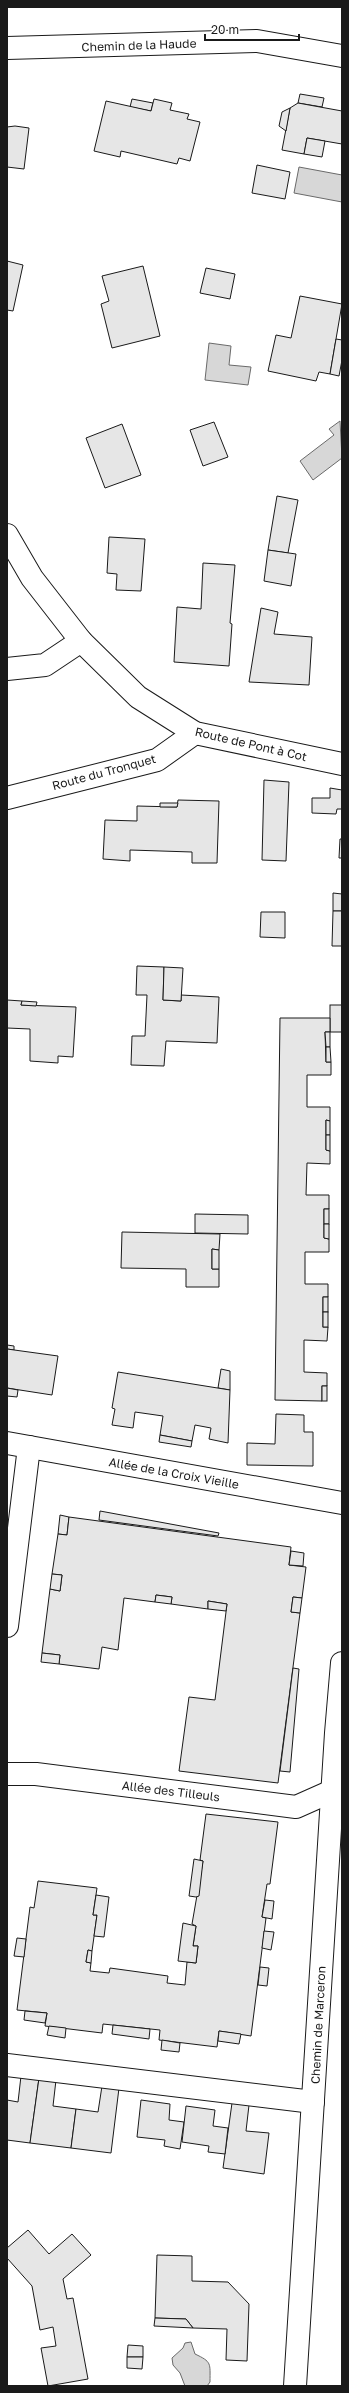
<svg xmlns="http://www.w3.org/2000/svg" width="349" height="2393" font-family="'Golos Text',sans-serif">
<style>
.water{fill:#d7d7d7;stroke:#6a6a6a}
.building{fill:#e6e6e6;stroke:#1a1a1a}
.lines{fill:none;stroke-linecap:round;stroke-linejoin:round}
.street-casing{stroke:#1a1a1a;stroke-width:24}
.secondary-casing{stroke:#1a1a1a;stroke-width:24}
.street{stroke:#fff;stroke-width:22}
.secondary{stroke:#fff;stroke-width:22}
.labels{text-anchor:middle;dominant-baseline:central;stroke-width:3;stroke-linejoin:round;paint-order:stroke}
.street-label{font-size:12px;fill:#1a1a1a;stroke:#fff}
</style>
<rect width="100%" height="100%" fill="#fff"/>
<!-- water -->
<g class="water">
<polygon points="299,167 342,175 342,202 294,193"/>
<polygon points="209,343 231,346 229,365 251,367 248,385 205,380"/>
<polygon points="340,421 342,458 313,480 300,461 334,435 329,429"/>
<path d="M191,2342L195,2354C212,2362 210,2363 210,2382L207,2386H185L180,2373L173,2365L172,2358L183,2348L185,2343Z"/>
</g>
<!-- building -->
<g class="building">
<polygon points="300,94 324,98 322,107 298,103"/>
<polygon points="132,99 153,103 151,111 130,107"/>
<polygon points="154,99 172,103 170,110 189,114 187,119 200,122 190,161 179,158 177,164 121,151 120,157 94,151 106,101 151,111"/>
<polygon points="298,103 342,111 342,144 307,138 304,154 282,150 290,108"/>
<polygon points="290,108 286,131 279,126 282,112"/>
<polygon points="15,126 29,128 24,169 7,167 7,127"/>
<polygon points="307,138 325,141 322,157 304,154"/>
<polygon points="257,165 290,172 285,199 252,193"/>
<polygon points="7,261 23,265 13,311 7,310"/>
<polygon points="143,266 160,336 112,348 101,304 109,301 102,276"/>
<polygon points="206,268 235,274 230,299 200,293"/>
<polygon points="300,296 342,304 330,374 319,372 316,381 268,371 276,335 291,338"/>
<polygon points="336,339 342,340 342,360 339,376 330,374"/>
<polygon points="214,422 228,457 203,466 190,430"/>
<polygon points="122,424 141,475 105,488 86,438"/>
<polygon points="277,496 298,500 288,553 268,550"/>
<polygon points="109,537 145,539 141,591 116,590 117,574 107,573"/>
<polygon points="268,550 296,554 291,586 264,581"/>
<polygon points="203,563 235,565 230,623 232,624 229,666 174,662 177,607 201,609"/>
<polygon points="261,608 278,612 274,634 312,637 309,685 249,682"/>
<polygon points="264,780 289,782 286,861 262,860"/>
<polygon points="330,788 342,790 342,809 337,809 336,814 312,813 312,798 330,798"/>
<polygon points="178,800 219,801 217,863 192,863 192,852 130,850 130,861 103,859 105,820 137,821 137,806 177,807"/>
<polygon points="160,803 178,803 177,807 160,807"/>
<polygon points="340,839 342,839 342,858 339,858"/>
<polygon points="333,893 342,894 342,911 333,911"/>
<polygon points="333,911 342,911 342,946 332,946"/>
<polygon points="261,912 285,912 285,938 260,937"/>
<polygon points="137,966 164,967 163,1000 181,1001 181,995 219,997 217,1043 166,1041 164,1066 131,1065 132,1036 145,1036 147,995 136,995"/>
<polygon points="164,967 183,968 181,1001 163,1000"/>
<polygon points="7,1000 22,1001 21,1005 76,1007 73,1057 58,1056 58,1063 30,1061 30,1029 7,1028"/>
<polygon points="22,1001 37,1002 36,1006 21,1005"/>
<rect x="330" y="1005" width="12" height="27"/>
<polygon points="280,1018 330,1018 330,1032 325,1032 326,1062 331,1062 331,1075 307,1075 307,1107 330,1107 330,1121 326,1120 326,1150 330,1151 330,1164 307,1163 306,1195 329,1195 329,1209 324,1209 324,1238 329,1239 329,1252 305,1252 305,1284 328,1284 328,1297 323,1297 323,1327 328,1327 327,1341 304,1340 304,1372 327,1373 327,1386 322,1386 322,1401 275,1400"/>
<polygon points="325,1032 330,1032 330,1047 326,1047"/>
<polygon points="326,1047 330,1047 331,1062 326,1062"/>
<polygon points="326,1120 330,1121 330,1135 326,1135"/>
<polygon points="326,1135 330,1135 330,1151 326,1150"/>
<rect x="324" y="1209" width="5" height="15"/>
<polygon points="195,1214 248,1215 248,1234 195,1233"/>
<polygon points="324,1224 329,1224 329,1239 324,1238"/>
<polygon points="122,1232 220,1234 219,1250 212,1249 212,1269 219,1269 219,1287 186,1287 186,1269 121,1268"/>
<polygon points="212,1249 219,1250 219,1269 212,1269"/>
<rect x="323" y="1297" width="5" height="15"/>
<rect x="323" y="1312" width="5" height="15"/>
<polygon points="7,1345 14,1346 14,1350 7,1349"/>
<polygon points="7,1349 58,1356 52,1395 7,1388"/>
<polygon points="221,1369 230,1371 230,1390 218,1388"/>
<polygon points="118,1372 230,1390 228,1443 209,1439 211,1428 195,1425 192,1441 160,1435 163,1416 135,1412 133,1428 112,1425 115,1409 112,1408"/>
<rect x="322" y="1386" width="5" height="15"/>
<polygon points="7,1388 18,1390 17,1397 7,1396"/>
<polygon points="276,1414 304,1415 304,1432 313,1432 313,1466 247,1465 247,1443 275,1444"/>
<polygon points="160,1435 192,1441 191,1447 159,1442"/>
<polygon points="100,1511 219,1533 218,1536 99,1520"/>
<polygon points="60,1515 69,1517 67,1535 58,1534"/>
<polygon points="69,1517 291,1547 289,1565 306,1567 302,1598 293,1597 291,1612 300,1613 278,1783 179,1771 189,1697 215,1700 227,1604 208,1601 208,1609 171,1604 172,1597 156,1595 155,1602 124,1598 118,1650 102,1647 99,1669 59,1664 60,1655 42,1653 50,1589 60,1591 62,1575 52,1574 58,1534 67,1535"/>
<polygon points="291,1551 304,1553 303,1566 289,1565"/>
<polygon points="52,1574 62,1575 60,1591 50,1589"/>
<polygon points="156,1595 172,1597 171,1604 155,1602"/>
<polygon points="293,1597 302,1598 300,1613 291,1612"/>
<polygon points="208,1601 227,1604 226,1611 208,1609"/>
<polygon points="42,1653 60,1655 59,1664 41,1662"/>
<polygon points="293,1668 299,1669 290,1772 280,1771"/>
<polygon points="206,1814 278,1822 270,1884 267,1884 262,1917 266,1918 251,2036 219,2031 217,2047 159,2040 160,2030 103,2024 102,2033 45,2026 47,2013 17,2010 30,1907 34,1908 38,1881 97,1888 93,1915 97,1915 92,1951 88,1950 86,1962 91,1963 90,1971 109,1973 110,1968 168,1976 167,1983 185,1985 187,1962 196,1963 198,1946 193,1946 196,1926 192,1924 203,1861 200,1860"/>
<polygon points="194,1859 203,1861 199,1896 196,1897 189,1896"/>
<polygon points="96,1895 109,1897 104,1937 94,1936 97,1915 93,1915"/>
<polygon points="265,1900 274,1901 272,1919 262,1917"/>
<polygon points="183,1923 196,1926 193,1946 198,1946 196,1963 178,1961"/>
<polygon points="264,1931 274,1932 271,1950 262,1948"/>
<polygon points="17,1938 26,1939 24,1957 14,1956"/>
<polygon points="88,1950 92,1951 91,1963 86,1962"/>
<polygon points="260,1967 269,1968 267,1986 258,1985"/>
<polygon points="25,2011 47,2013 45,2023 24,2020"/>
<polygon points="113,2025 150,2029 149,2039 112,2034"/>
<polygon points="49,2026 66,2028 65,2038 47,2035"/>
<polygon points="219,2031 241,2034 239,2044 218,2041"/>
<polygon points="162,2040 180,2043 179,2052 161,2050"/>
<polygon points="21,2076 39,2078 30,2143 7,2140 7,2100 18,2102"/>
<polygon points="39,2078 56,2080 53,2106 76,2109 71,2148 30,2143"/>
<polygon points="102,2086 119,2088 111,2153 71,2148 76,2109 98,2112"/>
<polygon points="141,2100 170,2104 169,2120 184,2122 180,2149 164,2146 165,2140 137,2137"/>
<polygon points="232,2103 249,2105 246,2131 269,2133 264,2174 223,2168"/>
<polygon points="186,2106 215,2110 213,2126 228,2128 225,2154 208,2152 209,2146 182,2142"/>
<polygon points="28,2230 49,2254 72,2234 91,2255 63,2279 67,2299 73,2298 88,2379 48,2386 41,2348 56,2346 53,2327 40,2330 32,2286 7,2258 7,2248"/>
<polygon points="157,2255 192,2256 192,2281 228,2282 249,2304 247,2361 226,2360 227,2329 193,2328 186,2319 155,2318"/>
<polygon points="155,2318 186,2319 193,2328 154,2326"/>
<polygon points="128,2345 143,2346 143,2357 127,2357"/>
<polygon points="127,2357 143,2357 142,2369 127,2368"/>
</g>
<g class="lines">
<!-- street casing -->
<g class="street-casing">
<g id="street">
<polyline points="7,48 257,41 342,56"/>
<polyline points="7,669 45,665 81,641"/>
<polyline points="7,1443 342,1503"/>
<polyline points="7,1626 29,1447"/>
<polyline points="7,1774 36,1774 296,1807 332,1791"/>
<polyline points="7,2065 313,2102"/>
<polyline points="295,2386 336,1733 342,1663"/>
</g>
</g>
<!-- secondary casing -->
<g class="secondary-casing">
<g id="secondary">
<polyline points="7,535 32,578 81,641 138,697 195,733 342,764"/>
<polyline points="7,798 157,760 195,733"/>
</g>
</g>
<!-- street -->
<use href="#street" class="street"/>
<!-- secondary -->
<use href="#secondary" class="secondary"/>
</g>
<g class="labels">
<!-- street labels -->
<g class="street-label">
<text transform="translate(139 45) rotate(-2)">Chemin de la Haude</text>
<text transform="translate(251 744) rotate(13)">Route de Pont à Cot</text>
<text transform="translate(104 772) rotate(-15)">Route du Tronquet</text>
<text transform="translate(174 1473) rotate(10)">Allée de la Croix Vieille</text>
<text transform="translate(171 1791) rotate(7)">Allée des Tilleuls</text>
<text transform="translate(318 2025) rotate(-87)">Chemin de Marceron</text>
</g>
</g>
<!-- border -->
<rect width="349" height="2393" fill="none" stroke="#1a1a1a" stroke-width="16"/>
<!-- scale -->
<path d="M205 34v6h94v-6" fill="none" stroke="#1a1a1a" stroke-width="2"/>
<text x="211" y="34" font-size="12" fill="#1a1a1a" stroke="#ffffff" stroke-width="3" paint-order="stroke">20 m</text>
</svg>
